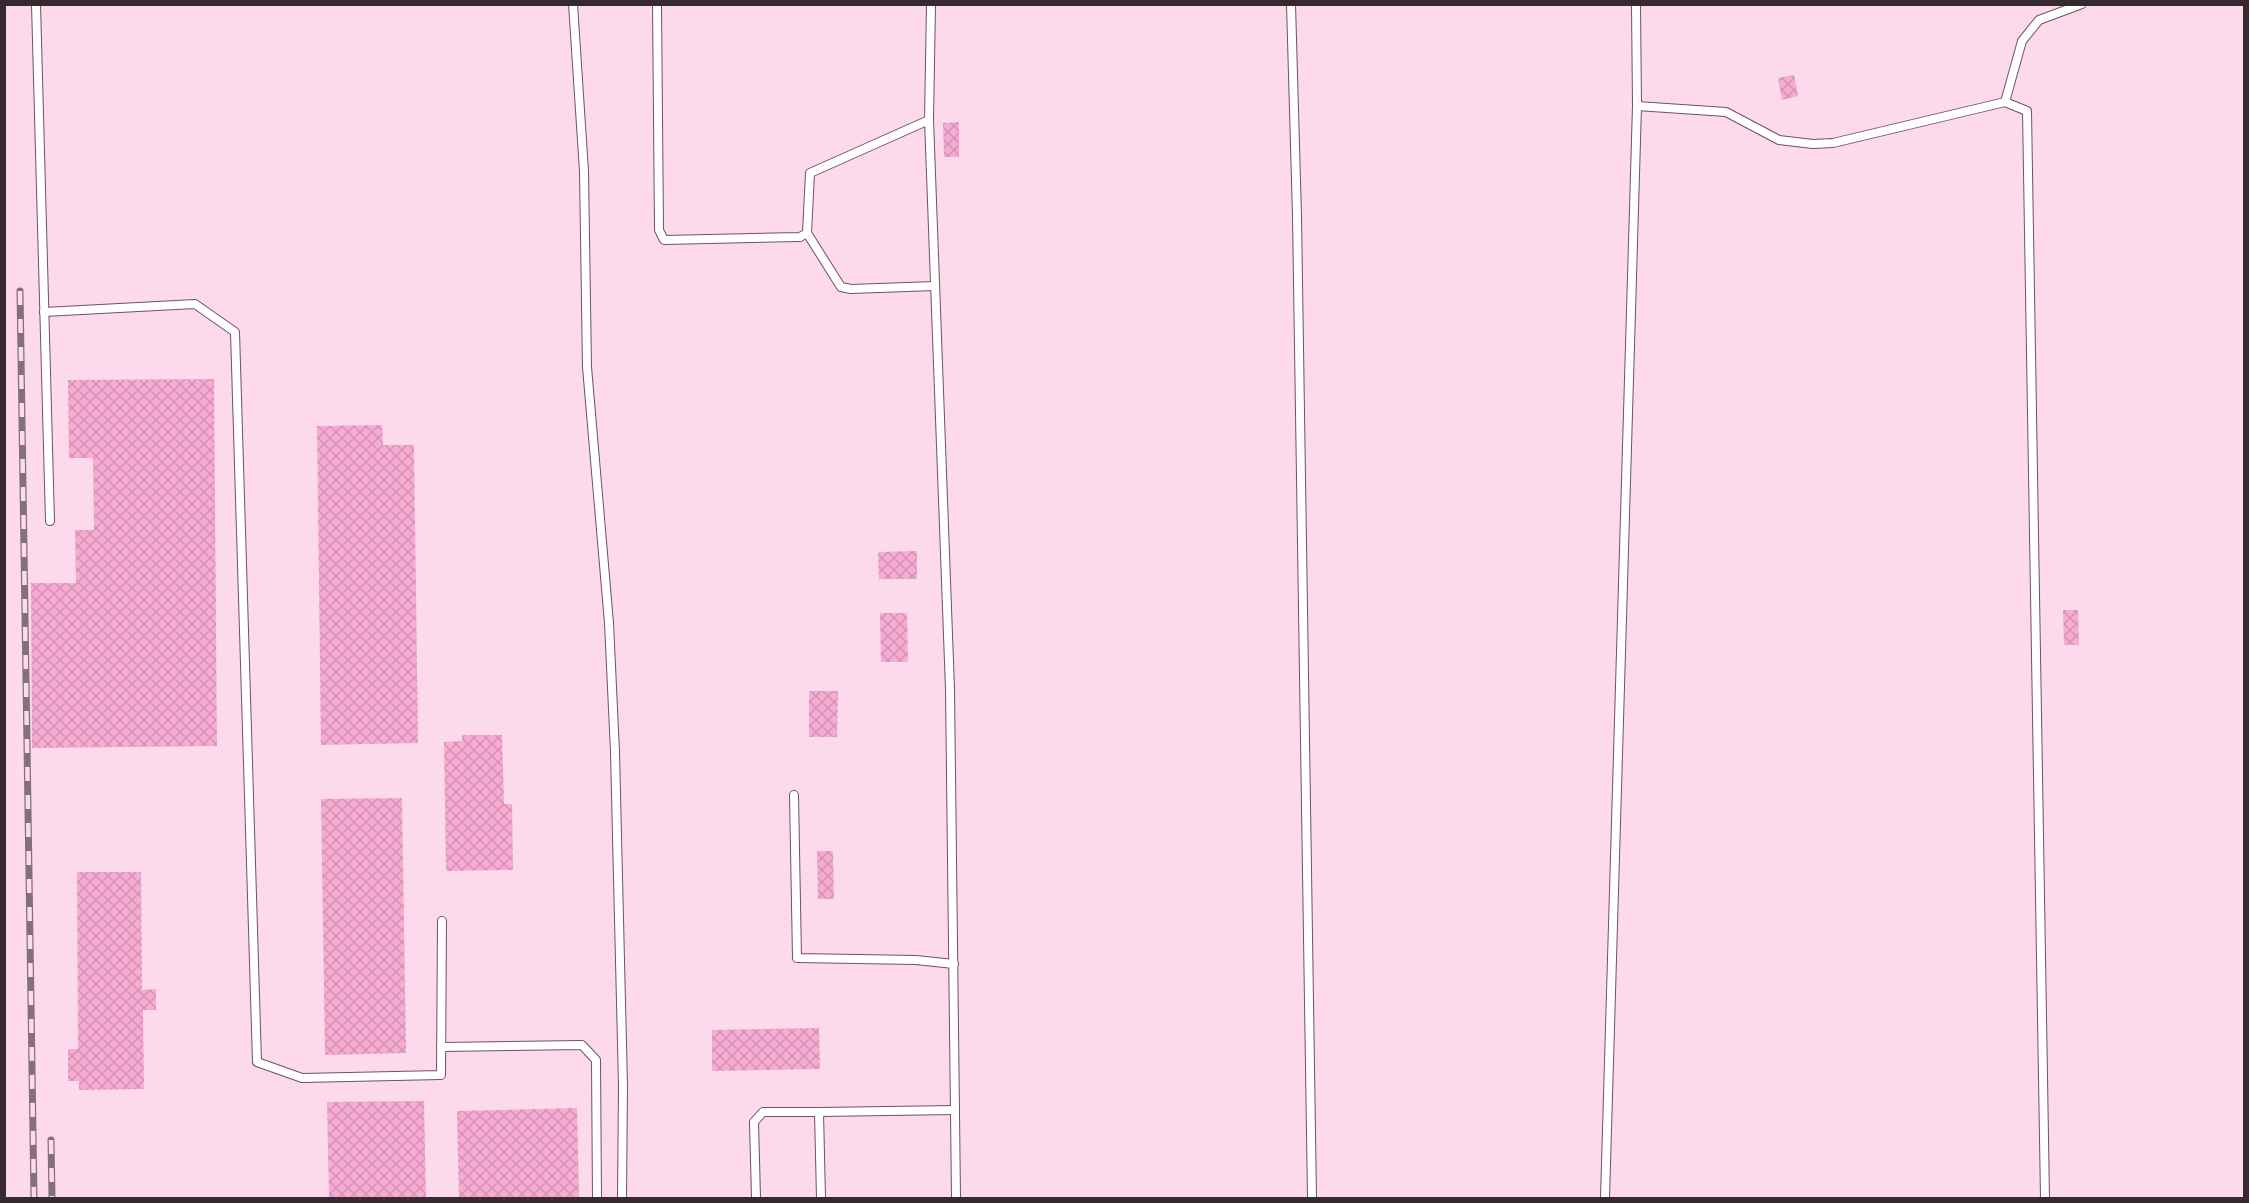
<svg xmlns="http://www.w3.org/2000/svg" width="2249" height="1203" font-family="Lato,sans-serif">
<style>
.building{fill:url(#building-cross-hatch)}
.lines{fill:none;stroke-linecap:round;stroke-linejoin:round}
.service-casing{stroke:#6e5260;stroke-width:10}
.service{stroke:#fff;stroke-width:8}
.rail-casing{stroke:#84707a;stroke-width:7}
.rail{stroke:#fcdaeb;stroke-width:4.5;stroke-dasharray:14;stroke-linecap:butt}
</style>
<defs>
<pattern id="building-cross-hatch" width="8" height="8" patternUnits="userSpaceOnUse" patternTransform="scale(1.5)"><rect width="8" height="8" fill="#f6abd3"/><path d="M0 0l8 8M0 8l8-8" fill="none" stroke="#d493b5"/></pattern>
</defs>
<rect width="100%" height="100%" fill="#fcdaeb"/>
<!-- building -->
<g class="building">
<polygon points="1794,75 1798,96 1782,100 1778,78"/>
<polygon points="959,122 959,157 944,157 943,123"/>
<polygon points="214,379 217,746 32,748 31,583 76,583 75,530 94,530 93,458 69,458 68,380"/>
<polygon points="382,425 383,445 414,445 418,743 321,745 317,426"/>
<polygon points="917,551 917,579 879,579 878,552"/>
<polygon points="2063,610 2078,610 2079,645 2064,645"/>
<polygon points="880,613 907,613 908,662 881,662"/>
<polygon points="809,691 838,691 837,737 809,737"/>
<polygon points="462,735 502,735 504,804 512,804 513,870 446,871 444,742 462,741"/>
<polygon points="402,798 406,1053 325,1055 321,799"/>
<polygon points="817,851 833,851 834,899 818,899"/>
<polygon points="77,872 141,872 142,990 156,989 156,1010 143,1010 144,1089 79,1090 79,1081 68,1081 68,1049 78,1049"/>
<polygon points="819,1028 820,1069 712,1071 712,1030"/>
<polygon points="424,1101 426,1198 329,1198 327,1102"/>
<polygon points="577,1108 579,1198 459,1198 457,1111"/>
</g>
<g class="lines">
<!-- service casing -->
<g class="service-casing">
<g id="service">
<polyline points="36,4 50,521"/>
<polyline points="573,4 584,171 587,367 609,623 615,752 623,1086 622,1198"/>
<polyline points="657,4 659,230 664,240 800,237 807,233 810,173 929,120"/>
<polyline points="931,4 929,120 950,689 956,1198"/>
<polyline points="1291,4 1297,216 1312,1198"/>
<polyline points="2005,102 2022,41 2039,20 2082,4"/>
<polyline points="1637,106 1726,112 1779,140 1813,144 1833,143 2005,102 2027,111 2045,1198"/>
<polyline points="807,233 841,287 851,289 935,286"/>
<polyline points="44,312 195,304 235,332 257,1062 302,1078 441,1075 442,921"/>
<polyline points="794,795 797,958 916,960 954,964"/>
<polyline points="441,1047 582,1045 596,1060 597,1198"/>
<polyline points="756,1198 754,1122 763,1112 819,1112"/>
<polyline points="821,1198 819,1112 955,1110"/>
<polyline points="1605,1198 1637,106 1636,4"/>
</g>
</g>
<!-- service -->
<use href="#service" class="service"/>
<!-- rail casing -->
<g class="rail-casing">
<g id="rail">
<polyline points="20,291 34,1198"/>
<polyline points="51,1140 52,1198"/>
</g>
</g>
<!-- rail -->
<use href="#rail" class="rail"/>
</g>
<!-- border -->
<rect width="2249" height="1203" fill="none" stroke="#362a30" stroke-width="12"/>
</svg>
